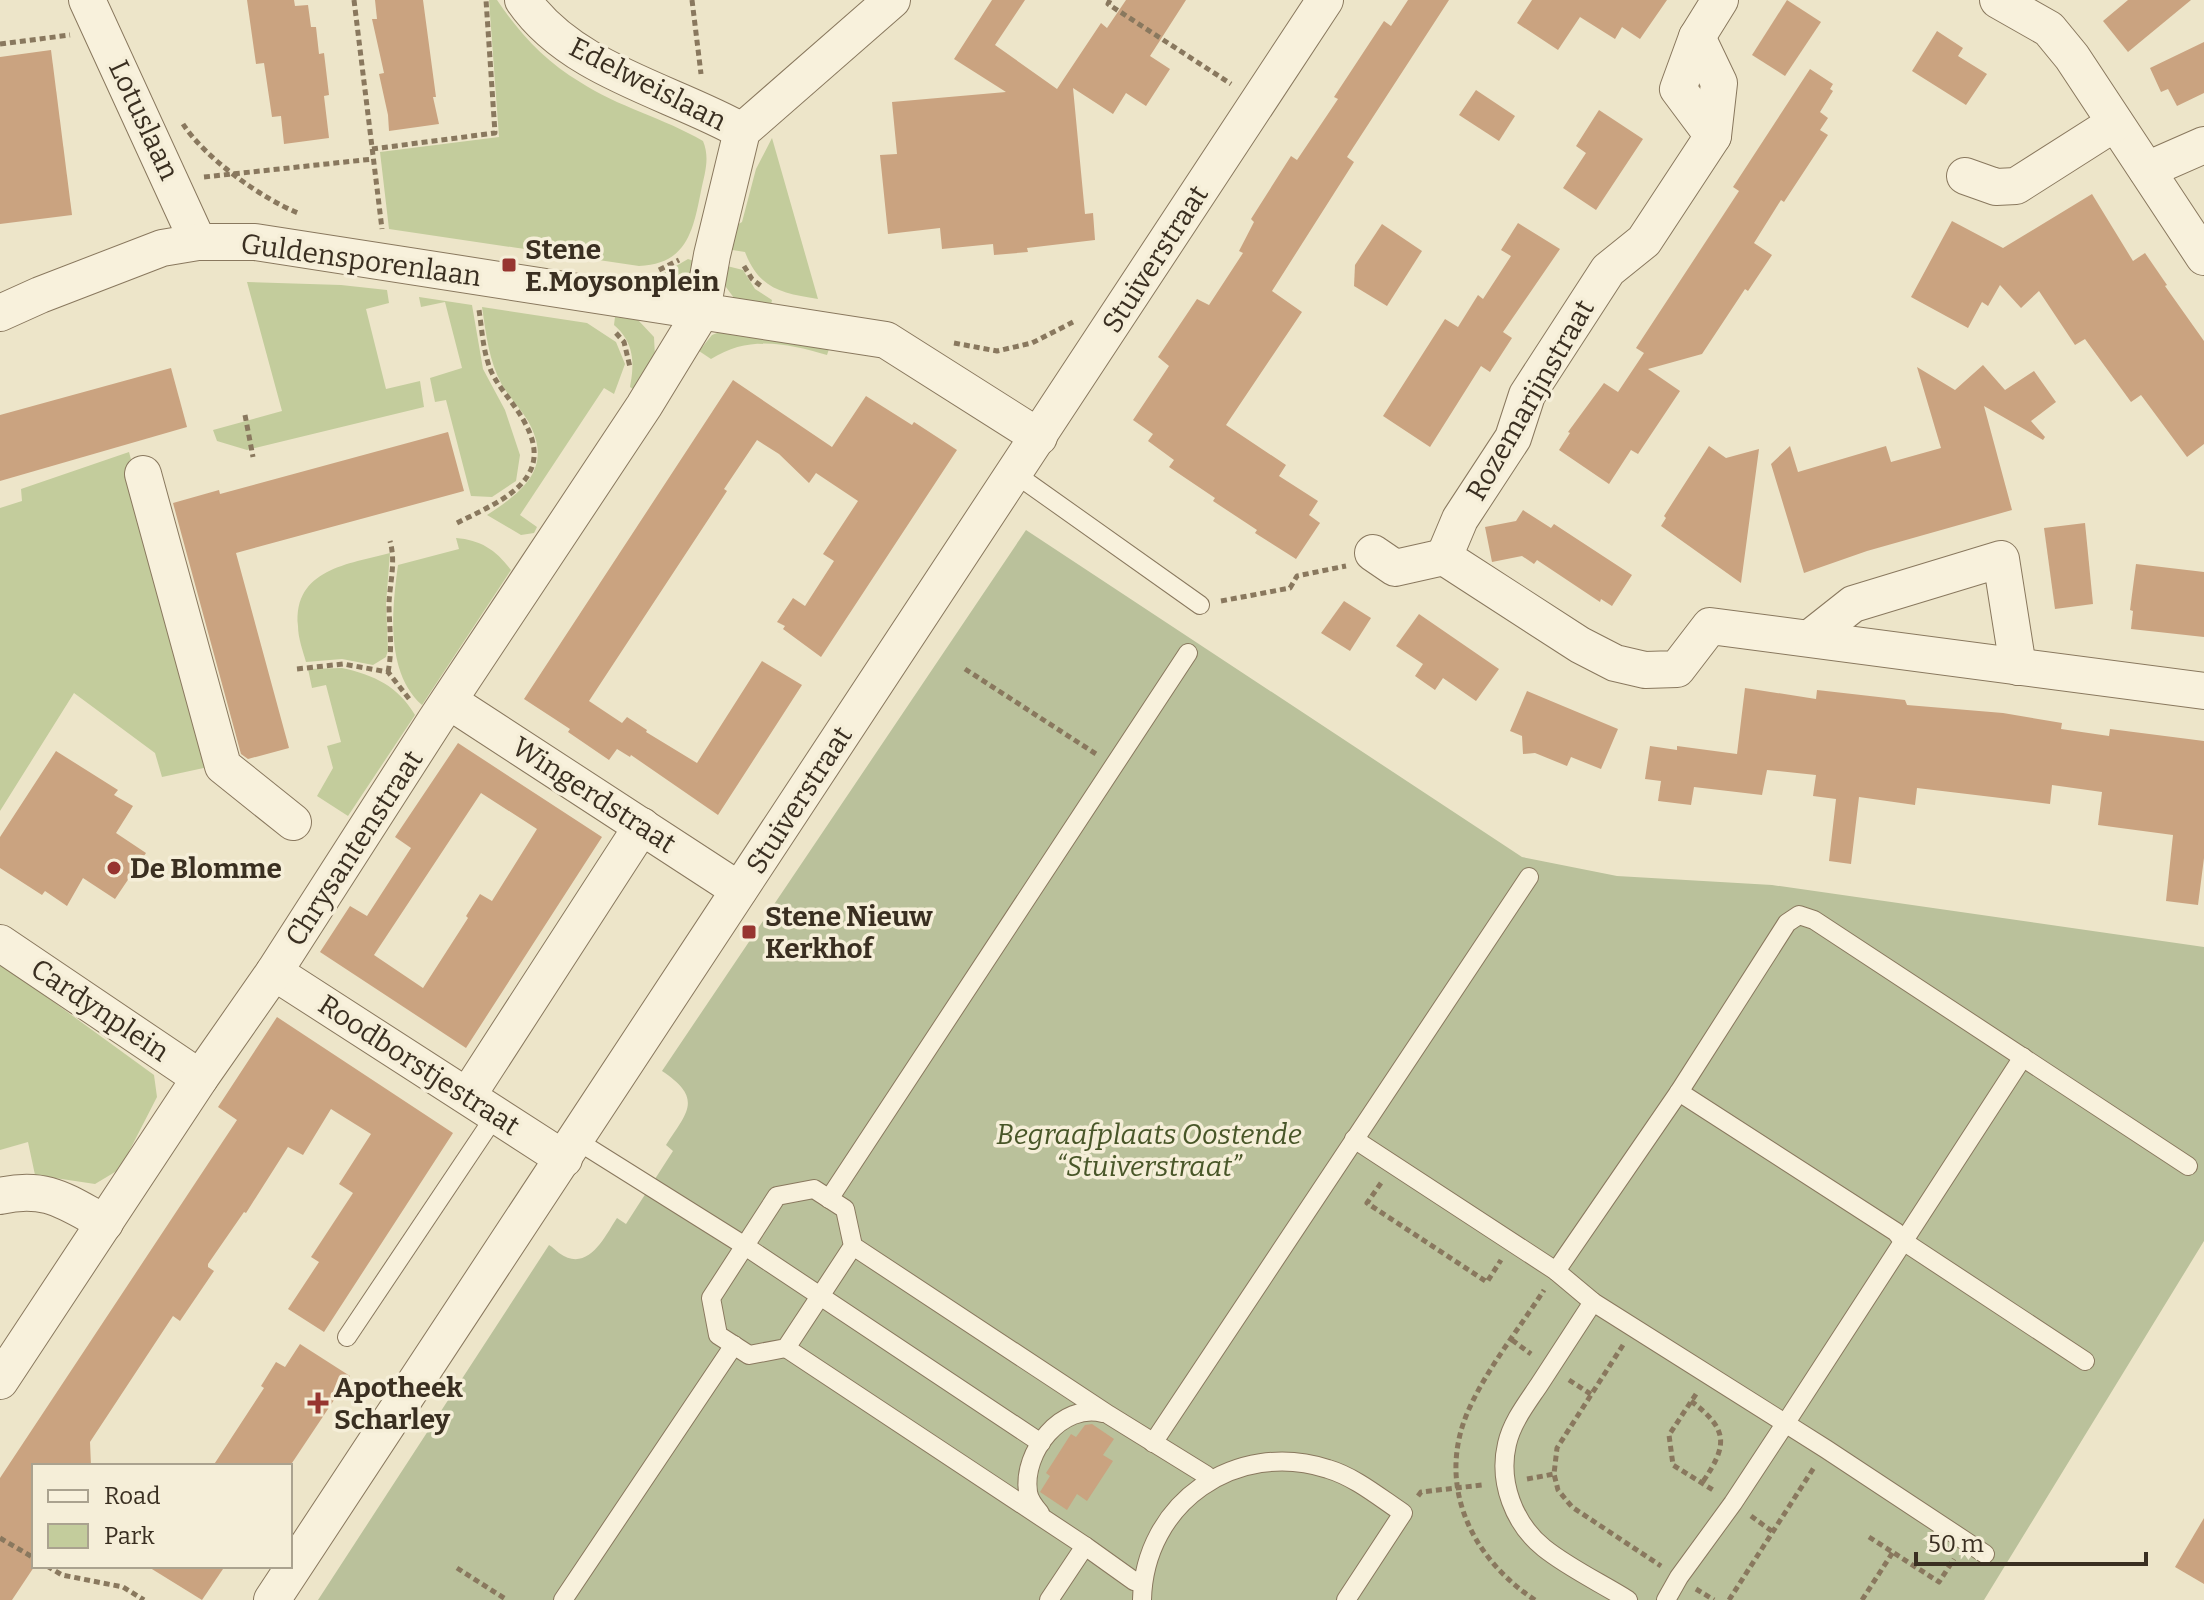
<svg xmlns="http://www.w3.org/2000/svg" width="2204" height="1600" font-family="Bitter,serif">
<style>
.green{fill:#c3cc9c}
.cemetery{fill:#bac19b}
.building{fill:#caa380;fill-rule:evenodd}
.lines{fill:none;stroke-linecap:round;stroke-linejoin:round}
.lane-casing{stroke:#89785e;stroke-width:20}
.street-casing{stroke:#89785e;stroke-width:38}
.path{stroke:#89785e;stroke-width:5;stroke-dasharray:6 4;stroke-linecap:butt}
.lane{stroke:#f8f1dc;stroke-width:18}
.street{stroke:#f8f1dc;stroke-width:36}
.poi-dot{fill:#973530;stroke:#f5eed8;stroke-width:3}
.labels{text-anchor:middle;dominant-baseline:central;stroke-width:7;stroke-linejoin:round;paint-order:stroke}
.street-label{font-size:28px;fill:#3a2f21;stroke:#f5eed8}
.poi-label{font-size:28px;font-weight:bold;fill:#3a2f21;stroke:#f5eed8;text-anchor:start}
.park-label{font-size:28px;font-style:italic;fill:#485628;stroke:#f5eed8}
</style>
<rect width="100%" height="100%" fill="#ede5c9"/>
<!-- green -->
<g class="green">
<path d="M489,0H497C520,34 545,61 580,82C618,107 664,118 703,141C710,158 705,172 701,191C693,231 687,264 639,266L389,229L380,152L499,137Z"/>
<path d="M772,138L818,299C782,293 759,289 745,252L726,249L730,229L742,222L756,169Z"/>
<path d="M688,259L694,261C692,267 690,274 687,279C675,300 639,287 619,285L620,275L659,276Z"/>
<polygon points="723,265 743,270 755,289 772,300 771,305 734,298 723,283"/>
<polygon points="247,282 341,285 387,290 389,303 366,309 386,389 420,381 424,407 247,450 217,441 213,430 282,411"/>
<polygon points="419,297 472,305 483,369 505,410 520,455 516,481 492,497 471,496 446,400 435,402 430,378 462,368 445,302 421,307"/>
<path d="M482,307L587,323L616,342L625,364L614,394L604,388L520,515L537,527L534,533L521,535L487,515C524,491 554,467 528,421C520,408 510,398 502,385C489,361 486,334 482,307Z"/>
<path d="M615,317L638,320L654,337L655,357L636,391L630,387C635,363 634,342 614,325Z"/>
<path d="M722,331L830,346L827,355C786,343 749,335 711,359L699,351L712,335Z"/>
<polygon points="129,452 213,766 162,777 155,753 74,693 0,811 0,508 22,501 21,489"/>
<path d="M456,538C481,540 496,550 511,570L422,705C385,672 392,609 398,565L459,549Z"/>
<path d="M390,553L386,604L388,650L386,657L373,665L342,659L306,662C303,651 298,638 298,626C293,569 349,564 390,553Z"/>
<path d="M342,668C374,675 398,686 415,715L348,816L317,796L333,768L327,746L341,742L326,685L312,688L308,669Z"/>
<polygon points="0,963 154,1075 157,1097 120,1169 95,1184 35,1175 28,1142 0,1150"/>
</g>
<!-- cemetery -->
<path class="cemetery" d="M1026,530L1522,857L1617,876L1772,885L2204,947V1241L1984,1600H318L549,1245C553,1247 555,1250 559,1253C588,1274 605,1236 617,1218L626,1224L673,1151L666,1145C687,1112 704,1099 662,1071Z"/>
<!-- building -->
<g class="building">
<polygon points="247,0 294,0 295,6 308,5 311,27 316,27 319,54 324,53 329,95 324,96 329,138 284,144 281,116 272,117 264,63 256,64"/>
<polygon points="375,0 423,0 436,97 433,97 439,124 389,131 388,115 379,74 384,73 372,19 377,19"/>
<polygon points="992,0 1025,0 995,45 1057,89 1101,23 1107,28 1126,0 1186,0 1150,56 1170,69 1146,106 1126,93 1113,114 1073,88 1085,214 1093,213 1095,240 1027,248 1028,252 994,255 993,244 942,249 940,228 888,234 880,155 897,154 892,102 1006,92 954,59"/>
<polygon points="1408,0 1449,0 1347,157 1354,162 1272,291 1302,312 1226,425 1286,465 1279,476 1318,501 1309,515 1320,523 1296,559 1255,533 1257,530 1213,501 1215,498 1169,467 1174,460 1148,441 1153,434 1133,420 1169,366 1158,357 1197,299 1209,305 1243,253 1239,251 1254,222 1251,219 1291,156 1297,160 1338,99 1334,97 1384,21 1391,26"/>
<polygon points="1532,0 1667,0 1640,39 1622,27 1615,39 1580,17 1558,50 1517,23"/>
<polygon points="1787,0 1821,22 1785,76 1752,55"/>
<polygon points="2128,0 2191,0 2128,52 2103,21"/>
<polygon points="1937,31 1963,48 1958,56 1987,74 1966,105 1912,71"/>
<polygon points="2204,42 2204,93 2177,106 2168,89 2161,92 2150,68"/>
<polygon points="51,50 72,215 0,224 0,57"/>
<polygon points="1810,69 1833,84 1830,89 1833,91 1820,112 1828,118 1820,130 1828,135 1784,202 1781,200 1754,243 1772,255 1748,291 1745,289 1702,354 1648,369 1680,391 1638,454 1631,450 1609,484 1559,450 1570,433 1568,432 1604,383 1618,392 1644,353 1636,348 1739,191 1733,187"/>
<polygon points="1476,90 1515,116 1499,141 1459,115"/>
<polygon points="1599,110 1643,139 1596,210 1563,188 1586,153 1576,146"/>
<polygon points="2092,194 2133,261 2145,253 2167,285 2165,286 2204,341 2204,444 2187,457 2141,395 2131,402 2085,339 2075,345 2039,291 2021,308 2000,285 1988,306 1982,302 1968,328 1911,297 1952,221 2003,248"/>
<polygon points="1518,223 1560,249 1503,332 1512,338 1490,372 1481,366 1430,447 1383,416 1445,319 1458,327 1478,295 1483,299 1511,256 1501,250"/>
<polygon points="1382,224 1422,251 1387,306 1354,286 1355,265"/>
<polygon points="1983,365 2005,390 2034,371 2056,402 2031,421 2045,437 2043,440 1984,406 2012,510 1867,551 1804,573 1771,464 1790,446 1798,472 1886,446 1891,462 1941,448 1917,367 1955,390"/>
<polygon points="171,368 187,427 0,481 0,415"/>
<polygon points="733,380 832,447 866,396 912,425 914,422 957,450 821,657 783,629 785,626 777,622 793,598 805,606 834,561 823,554 858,501 816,473 809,483 779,454 757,440 724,489 727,491 589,701 622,723 627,717 647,730 646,732 697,763 762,661 802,685 718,815 631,755 630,757 617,749 609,760 568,732 570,729 524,699"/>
<polygon points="448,432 464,491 236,553 289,748 248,759 241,754 173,503 219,490 220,494"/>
<polygon points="1709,446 1726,458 1759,449 1741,583 1661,526 1666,518 1664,516"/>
<polygon points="1523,510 1551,528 1554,524 1632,575 1612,606 1601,599 1600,602 1537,560 1534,564 1522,556 1492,562 1485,527 1516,521"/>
<polygon points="2085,523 2093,604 2055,609 2044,528"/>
<polygon points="2136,564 2204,572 2204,637 2131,629 2133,611 2130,610"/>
<polygon points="1344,601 1371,618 1350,651 1321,633"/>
<polygon points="1419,614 1499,669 1476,701 1443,678 1435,690 1415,676 1423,664 1396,646"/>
<polygon points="1745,688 1816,699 1817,690 1905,700 1907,705 2003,713 2062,723 2061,729 2109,736 2110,729 2204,741 2204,858 2198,905 2166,901 2173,835 2098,825 2102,792 2052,785 2050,804 1917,788 1915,805 1859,797 1851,864 1829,861 1836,799 1813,796 1816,775 1767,770 1762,795 1694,787 1691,805 1658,801 1661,781 1645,779 1650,746 1677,750 1677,746 1737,754"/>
<polygon points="1527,691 1618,729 1601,769 1571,757 1567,766 1535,753 1523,754 1522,736 1510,731"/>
<path d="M458,743L602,837L466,1048L320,952L350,906L367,916L411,848L395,837ZM481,793L537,829L492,901L480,894L466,916L468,918L423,988L374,955Z"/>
<polygon points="56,751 118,790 114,795 133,806 116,833 146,853 115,899 83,878 67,906 45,891 42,895 0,868 0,837"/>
<polygon points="277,1017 453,1133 324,1332 288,1309 319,1262 311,1257 353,1193 339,1184 371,1134 331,1109 303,1155 288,1147 246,1213 244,1212 208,1264 208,1267 214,1271 180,1321 173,1316 90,1442 91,1466 34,1466 34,1567 12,1600 0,1600 0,1478 237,1120 218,1107"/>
<polygon points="300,1344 350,1376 290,1466 213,1466 264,1388 261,1386 276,1362 285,1367"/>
<polygon points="1092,1424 1114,1439 1103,1455 1113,1461 1087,1501 1077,1494 1067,1510 1040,1492 1050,1476 1046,1473 1071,1434 1076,1437 1085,1425"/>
<polygon points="2204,1518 2204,1584 2175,1567"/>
<polygon points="147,1566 225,1566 202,1600"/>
</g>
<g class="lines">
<!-- lane casing -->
<g class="lane-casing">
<g id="lane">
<polyline points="1014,473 1200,605"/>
<polyline points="1679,1092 1896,1232 1903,1241 2085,1361"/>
<polyline points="1354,1139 1556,1271 1593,1302 1826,1449 1985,1554"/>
<polyline points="576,1140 745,1246 1041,1443"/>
<polyline points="829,1199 1188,653"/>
<polyline points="853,1246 786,1348 749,1355 718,1335 711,1298 777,1196 814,1189 845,1209 853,1246 1109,1415 1206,1475 1209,1481"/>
<polyline points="1556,1271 1679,1092 1787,923 1799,915 1814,920 2188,1166"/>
<path d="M1593,1302C1575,1330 1557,1357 1539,1385C1527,1403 1512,1422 1507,1444C1498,1482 1514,1524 1544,1548C1569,1568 1601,1583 1628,1600"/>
<polyline points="347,1337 497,1113"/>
<polyline points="786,1348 1085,1546 1134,1581 1142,1583"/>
<polyline points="1153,1443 1529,877"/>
<path d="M1040,1513C1034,1506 1029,1500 1028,1492C1022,1452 1062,1402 1103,1413"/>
<polyline points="563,1600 734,1345"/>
<polyline points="1049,1600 1085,1546"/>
<path d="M1142,1600C1144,1503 1236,1439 1328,1469C1355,1477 1379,1497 1403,1513L1346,1600"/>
<polyline points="1666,1600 1679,1577 1733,1503 1785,1424 2023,1057"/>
</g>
</g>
<!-- street casing -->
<g class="street-casing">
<g id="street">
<polyline points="87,0 198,242"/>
<path d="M523,0C571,70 671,91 742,131"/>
<polyline points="1998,0 2049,29 2072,57 2204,257"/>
<polyline points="1697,37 1719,83 1713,136 1644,241 1608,270 1527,395 1513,438 1460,519 1444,557 1580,645 1615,663 1645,670 1677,669 1710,626 2204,691"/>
<polyline points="1713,136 1678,89 1697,37 1720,0"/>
<polyline points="2147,170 2204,145"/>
<polyline points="1965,176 1996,187 2016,186 2115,123"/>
<polyline points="0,313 40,295 162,248 198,242 255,242 886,340 1039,437"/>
<polyline points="143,474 223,766 293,822"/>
<polyline points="1373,553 1395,568 1444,557"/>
<polyline points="1810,638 1853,604 2001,559 2018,667"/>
<polyline points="449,701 739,890"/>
<polyline points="0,943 200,1078"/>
<polyline points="274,972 564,1159"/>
<polyline points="468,1095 642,826"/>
<path d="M0,1196C46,1185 66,1202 105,1223"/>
<polyline points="0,1381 200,1078 274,972 435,721 644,406 702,311 712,255 742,131 892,0"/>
<polyline points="272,1600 1325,0"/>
</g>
</g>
<!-- path -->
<g class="path">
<polyline points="354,0 382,229"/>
<polyline points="692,0 701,74"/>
<polyline points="1110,0 1108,4 1231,84"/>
<polyline points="0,44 70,35"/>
<path d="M183,124C205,158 261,198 298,213"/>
<polyline points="372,149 495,133 486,0"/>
<polyline points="204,177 373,159"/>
<polyline points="744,266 752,279 761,286"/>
<polyline points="659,270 679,260"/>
<polyline points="616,333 624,342 630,367"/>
<polyline points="954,343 997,351 1032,343 1073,322"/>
<polyline points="245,415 253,457"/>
<path d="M457,523C498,502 557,481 525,423C515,404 500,390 491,371C483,352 482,330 479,310"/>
<polyline points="1221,601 1290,588 1297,576 1346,566"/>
<polyline points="297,669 343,664 388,672 410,700"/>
<polyline points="965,669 1096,754"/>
<path d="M388,672C393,648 389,628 389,603C390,582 396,562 390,541"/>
<polyline points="1381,1183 1367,1203 1487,1282 1501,1260"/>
<polyline points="1512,1340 1531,1354"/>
<polyline points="1623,1345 1557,1448 1554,1474 1558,1490 1572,1507 1661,1566"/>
<polyline points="1569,1380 1592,1395"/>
<polyline points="1696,1394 1669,1435 1673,1465 1713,1490"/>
<path d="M1691,1401C1729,1430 1728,1445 1702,1483"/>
<polyline points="1527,1479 1554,1474"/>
<polyline points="1418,1496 1421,1492 1482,1485"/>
<polyline points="1751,1516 1773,1532"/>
<polyline points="1869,1537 1939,1582 1954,1559"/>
<polyline points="0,1538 34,1558"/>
<polyline points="47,1566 62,1575 123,1587 144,1600"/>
<polyline points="457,1568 507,1600"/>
<polyline points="1696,1589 1714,1600"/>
<path d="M1535,1600C1471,1558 1435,1484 1469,1409C1488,1367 1519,1329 1544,1290"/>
<polyline points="1729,1600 1815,1466"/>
<polyline points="1862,1600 1893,1552"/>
</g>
<!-- lane -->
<use href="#lane" class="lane"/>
<!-- street -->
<use href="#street" class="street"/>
</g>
<!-- markers -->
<g class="poi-dot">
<rect x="501" y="257" width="16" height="16" rx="4"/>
<circle cx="114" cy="868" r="8"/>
<rect x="741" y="924" width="16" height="16" rx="4"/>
<path d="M314 1391h8v8h8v8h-8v8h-8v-8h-8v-8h8z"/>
</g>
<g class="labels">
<!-- street labels -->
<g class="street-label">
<text transform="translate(648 84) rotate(27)">Edelweislaan</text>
<text transform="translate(144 120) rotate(65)">Lotuslaan</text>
<text transform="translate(1155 259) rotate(-57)">Stuiverstraat</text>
<text transform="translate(361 260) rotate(8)">Guldensporenlaan</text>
<text transform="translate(1530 400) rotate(-60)">Rozemarijnstraat</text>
<text transform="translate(594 795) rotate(33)">Wingerdstraat</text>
<text transform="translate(799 800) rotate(-57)">Stuiverstraat</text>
<text transform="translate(354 848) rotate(-57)">Chrysantenstraat</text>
<text transform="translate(100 1010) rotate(34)">Cardynplein</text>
<text transform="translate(419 1065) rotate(33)">Roodborstjestraat</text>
</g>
<!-- poi labels -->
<g class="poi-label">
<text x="525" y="249">Stene<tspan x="525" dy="32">E.Moysonplein</tspan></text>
<text x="130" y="868">De Blomme</text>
<text x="765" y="916">Stene Nieuw<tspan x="765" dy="32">Kerkhof</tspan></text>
<text x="334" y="1387">Apotheek<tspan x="334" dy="32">Scharley</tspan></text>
</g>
<!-- park labels -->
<g class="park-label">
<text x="1149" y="1134">Begraafplaats Oostende<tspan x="1149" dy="32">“Stuiverstraat”</tspan></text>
</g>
</g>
<!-- legend -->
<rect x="32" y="1464" width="260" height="104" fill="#f5eed8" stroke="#aaa28f" stroke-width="2"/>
<rect x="48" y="1490" width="40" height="12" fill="#f8f1dc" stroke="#aaa28f" stroke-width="2"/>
<text x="104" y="1504" font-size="24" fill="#3a2f21">Road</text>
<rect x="48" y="1524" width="40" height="24" fill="#c3cc9c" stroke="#aaa28f" stroke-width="2"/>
<text x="104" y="1544" font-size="24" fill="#3a2f21">Park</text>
<!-- scale -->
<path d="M1916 1552v12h230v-12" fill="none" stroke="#3a2f21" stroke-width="4"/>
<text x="1928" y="1552" font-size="24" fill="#3a2f21" stroke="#f5eed8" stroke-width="6" paint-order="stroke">50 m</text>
</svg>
